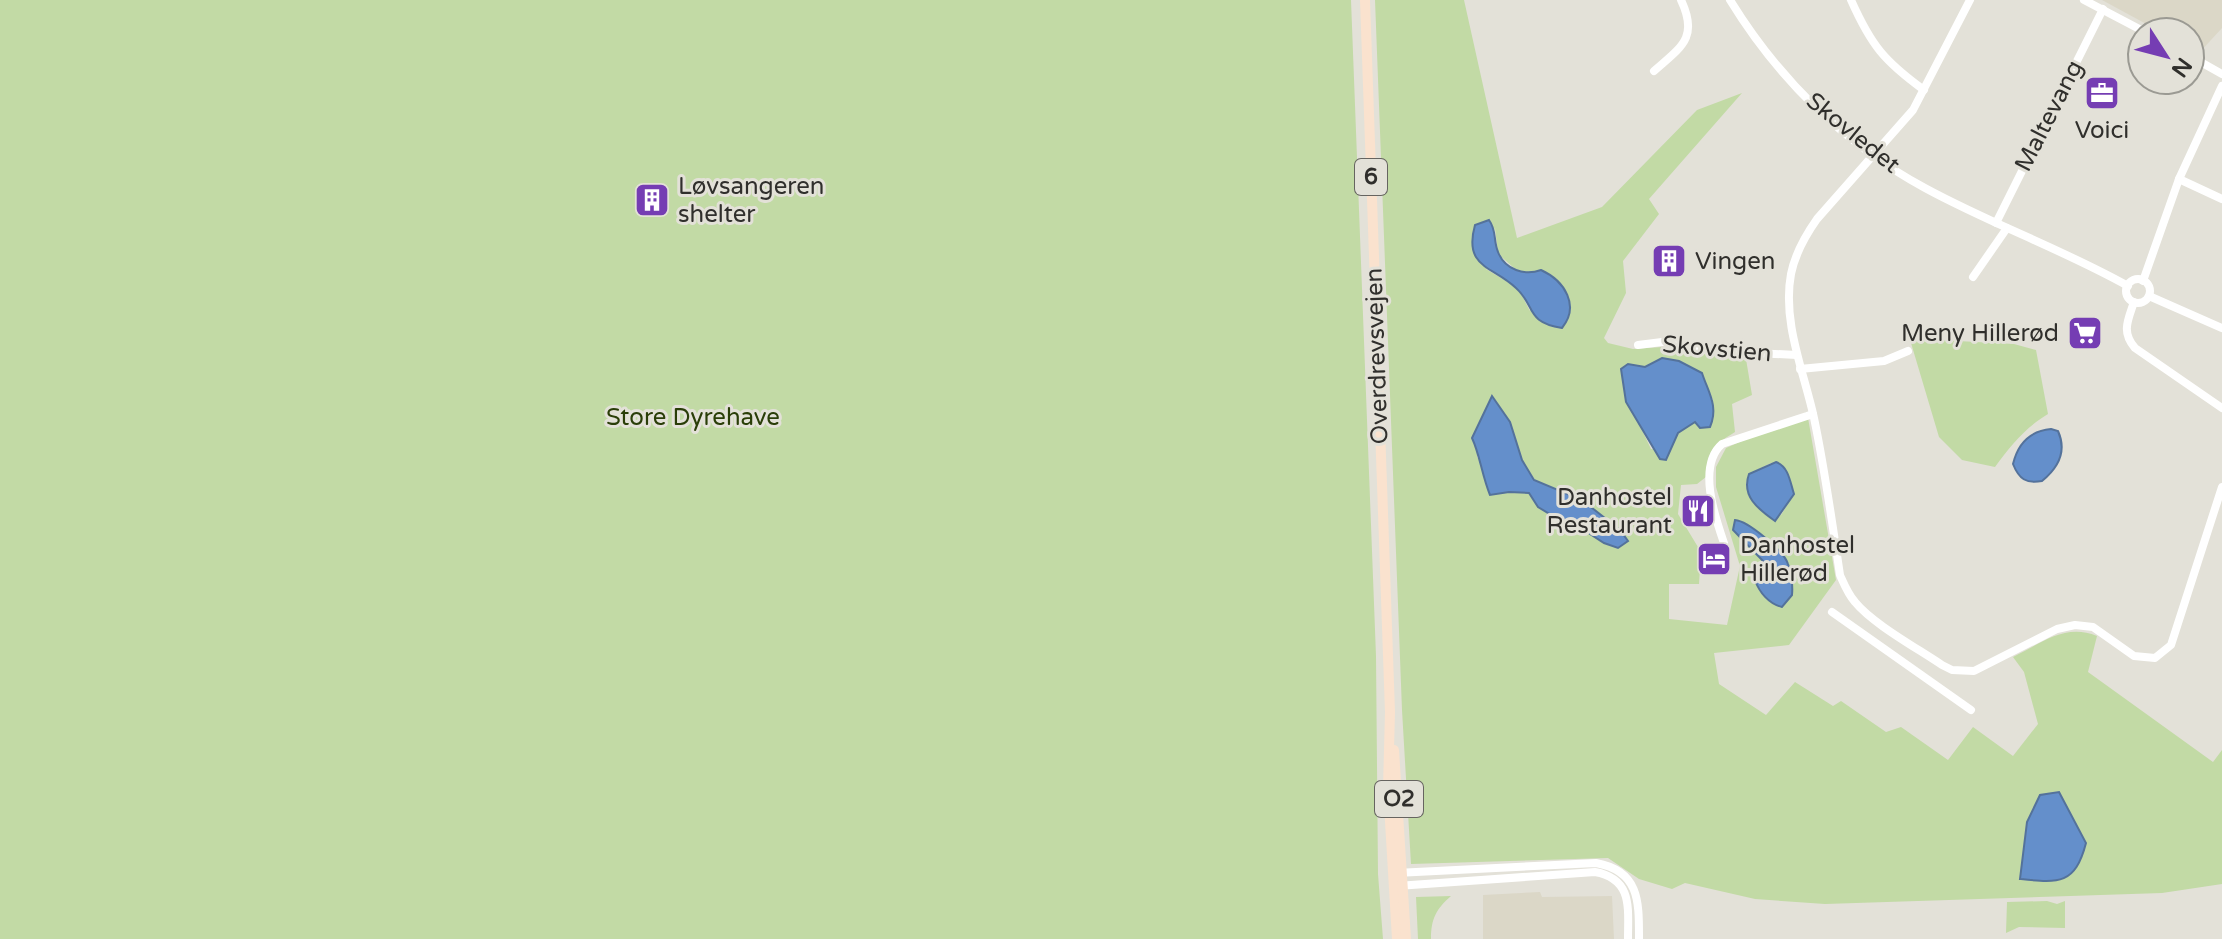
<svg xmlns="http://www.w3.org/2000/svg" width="2222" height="939" font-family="'Varela Round',sans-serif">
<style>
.built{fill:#dbd7c7}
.green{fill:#c2daa5;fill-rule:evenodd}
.water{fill:#648fcb;stroke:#54729b;stroke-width:2}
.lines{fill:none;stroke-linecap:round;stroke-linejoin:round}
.minor{stroke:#fff;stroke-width:8}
.major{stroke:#fae2ce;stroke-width:10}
.labels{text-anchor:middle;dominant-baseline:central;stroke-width:6;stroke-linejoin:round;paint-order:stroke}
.shield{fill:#e3e1d8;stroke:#666460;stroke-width:2}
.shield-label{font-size:22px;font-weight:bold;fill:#302f2c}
.street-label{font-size:24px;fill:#302f2c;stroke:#e3e1d8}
.poi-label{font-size:24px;fill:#302f2c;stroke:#e3e1d8;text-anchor:start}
.park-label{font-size:24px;fill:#2a3e08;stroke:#e3e1d8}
</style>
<rect width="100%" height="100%" fill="#e3e1d8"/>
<!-- built -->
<g class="built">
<polygon points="2102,0 2222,0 2222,28 2199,53 2190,48 2190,32 2161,32"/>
<polygon points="1540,892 1542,897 1612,896 1614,939 1483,939 1483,895"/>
</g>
<!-- green -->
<g class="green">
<polygon points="0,0 1351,0 1376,656 1378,874 1383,939 0,939"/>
<path d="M1375,0H1464L1517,238L1602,207L1697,110L1742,93L1649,199L1659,214L1623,261L1626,293L1604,338L1608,343L1633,349L1677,346L1708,355L1746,359L1752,395L1732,404L1735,432C1711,447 1709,448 1706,477L1697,484L1681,485L1678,514L1701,552L1699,584H1669V619L1727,625L1740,566L1716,487V467L1726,448L1807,412L1836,580L1789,645L1714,653L1719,684L1766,715L1795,682L1833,706L1841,701L1886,732L1901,727L1948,760L1973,727L2013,756L2038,724L2024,672L2013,657C2042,643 2065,623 2097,636L2088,672L2213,762L2222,750V884L2162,893L1825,904L1755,899L1685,883L1672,889L1639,879L1608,858L1411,864L1402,710ZM1495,228L1498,254L1521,274H1530V311L1518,288L1486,269ZM1662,358L1707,388L1713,400L1695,422L1677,433L1671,450L1651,449L1643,432L1628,364L1645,367ZM1510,422L1522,460L1535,480L1582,500L1620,530L1627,541L1588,530L1570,521L1553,516L1538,507L1529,493L1509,492L1477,457L1478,449ZM1771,463L1789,475L1794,494L1781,515L1749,496L1746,484L1749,474Z"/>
<path d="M1920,339L2014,344L2036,350L2048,414C2025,428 2011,445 1995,467L1962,460L1939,437L1911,343Z"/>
<path d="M1451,896C1436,909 1431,919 1431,939H1418L1416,897Z"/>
<polygon points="2047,901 2057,904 2065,901 2065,928 2019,927 2006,933 2007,902"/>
</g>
<!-- water -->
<g class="water">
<path d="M1489,220C1497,231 1493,240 1498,252C1505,270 1525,276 1541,270C1565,281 1580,306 1562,328C1525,322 1536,306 1516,288C1493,266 1463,268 1475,225Z"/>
<path d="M1662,358L1679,361L1702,373C1708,392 1719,406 1710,427L1700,428L1695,422L1678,433L1666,460L1660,459L1626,402L1621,369L1628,364L1645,367Z"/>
<path d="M1492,396L1510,422L1522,460L1534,480L1582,500L1620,530L1628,541L1618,548L1604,543L1570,521L1553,516L1538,507L1529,493L1509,492L1490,495C1482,476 1480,455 1472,438Z"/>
<path d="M2051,429L2058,431C2067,451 2058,468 2042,481C2026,484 2019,479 2013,464C2018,443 2030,431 2051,429Z"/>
<path d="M1776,462C1789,467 1790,482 1794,494L1775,521C1758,509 1741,496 1749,474Z"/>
<path d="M1735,520C1748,521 1784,551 1788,564C1791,573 1793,584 1792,595L1782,607C1769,604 1759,592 1755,580L1764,562L1733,530Z"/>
<path d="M2059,792L2086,843C2075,885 2059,883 2020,879L2027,822L2040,795Z"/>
</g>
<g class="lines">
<!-- minor -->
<g class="minor">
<path d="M1730,0C1777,77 1845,145 1925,188C1991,224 2062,249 2128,286"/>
<path d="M1851,0C1871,45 1884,61 1924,90"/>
<path d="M1970,0L1913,110L1817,219C1805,236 1795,254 1791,274C1782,322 1804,372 1814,418C1825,470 1832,522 1840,575C1844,584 1848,594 1855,602C1873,624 1917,648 1942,665L1952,670L1974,671L2057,629L2075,625L2093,627L2134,656L2155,658L2171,645L2222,487"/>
<polyline points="2084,0 2145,32"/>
<polyline points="2190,56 2222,74"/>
<path d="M1654,71C1681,47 1699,38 1681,0"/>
<polyline points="2179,179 2222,199"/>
<polyline points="1996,223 2103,9"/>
<polyline points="1973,277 2007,228"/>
<circle cx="2138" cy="291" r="12"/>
<polyline points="2143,281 2179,179 2222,86"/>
<polyline points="2149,296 2222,328"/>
<path d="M2134,302C2128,320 2121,332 2135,348L2222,408"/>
<polyline points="1638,345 1670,341 1712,351 1797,355"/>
<polyline points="1800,369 1884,361 1908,351"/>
<path d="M1724,543C1715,517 1697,466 1722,444L1813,414"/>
<polyline points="1832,612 1971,710"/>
<path d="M1396,873L1596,863C1640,871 1639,902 1639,939"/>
<path d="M1397,886L1595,872C1633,879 1628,908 1628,939"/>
</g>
<!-- major -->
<g class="major">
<polyline points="1365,0 1390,712 1388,788 1397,939"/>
<polyline points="1394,750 1406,939"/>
</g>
</g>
<!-- icons -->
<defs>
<g id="office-square" transform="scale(1.8)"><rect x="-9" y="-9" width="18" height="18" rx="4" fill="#753db3" stroke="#e3e1d8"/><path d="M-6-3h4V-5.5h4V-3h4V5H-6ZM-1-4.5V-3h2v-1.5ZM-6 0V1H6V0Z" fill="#fff"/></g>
<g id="building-square" transform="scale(1.8)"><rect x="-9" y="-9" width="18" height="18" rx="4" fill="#753db3" stroke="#e3e1d8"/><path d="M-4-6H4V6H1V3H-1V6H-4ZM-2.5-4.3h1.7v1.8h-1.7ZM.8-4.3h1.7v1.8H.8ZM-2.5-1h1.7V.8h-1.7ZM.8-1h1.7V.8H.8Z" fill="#fff"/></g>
<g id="supermarket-square" transform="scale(1.8)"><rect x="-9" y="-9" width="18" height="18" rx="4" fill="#753db3" stroke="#e3e1d8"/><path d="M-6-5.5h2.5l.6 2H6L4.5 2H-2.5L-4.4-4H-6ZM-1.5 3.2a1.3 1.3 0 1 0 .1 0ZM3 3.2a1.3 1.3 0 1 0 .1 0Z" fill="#fff"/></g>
<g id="restaurant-square" transform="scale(1.8)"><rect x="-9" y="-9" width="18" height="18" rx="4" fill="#753db3" stroke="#e3e1d8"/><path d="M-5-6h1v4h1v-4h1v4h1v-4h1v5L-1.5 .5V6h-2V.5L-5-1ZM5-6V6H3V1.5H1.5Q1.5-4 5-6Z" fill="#fff"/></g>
<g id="hotel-square" transform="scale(1.8)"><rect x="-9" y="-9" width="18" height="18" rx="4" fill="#753db3" stroke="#e3e1d8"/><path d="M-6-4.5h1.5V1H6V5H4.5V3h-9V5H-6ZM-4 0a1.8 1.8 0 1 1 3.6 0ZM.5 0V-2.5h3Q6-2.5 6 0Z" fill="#fff"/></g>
</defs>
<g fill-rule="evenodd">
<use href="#office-square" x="2102" y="93"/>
<use href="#building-square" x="652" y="200"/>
<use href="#building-square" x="1669" y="261"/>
<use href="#supermarket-square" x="2085" y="333"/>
<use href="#restaurant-square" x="1698" y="511"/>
<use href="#hotel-square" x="1714" y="559"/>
</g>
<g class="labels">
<!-- shield labels -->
<g class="shield">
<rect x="1355" y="159" width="32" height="36" rx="6"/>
<rect x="1375" y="781" width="48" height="36" rx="6"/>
</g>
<g class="shield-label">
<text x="1371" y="177">6</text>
<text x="1399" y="799">O2</text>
</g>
<!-- street labels -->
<g class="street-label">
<text transform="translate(2049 116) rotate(-63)">Maltevang</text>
<text transform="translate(1853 133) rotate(39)">Skovledet</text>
<text transform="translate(1717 349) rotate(5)">Skovstien</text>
<text transform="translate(1377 356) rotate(-92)">Overdrevsvejen</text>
</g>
<!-- poi labels -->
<g class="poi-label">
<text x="2102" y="130" text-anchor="middle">Voici</text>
<text x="678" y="186">Løvsangeren<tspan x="678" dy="28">shelter</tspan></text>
<text x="1695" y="261">Vingen</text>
<text x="2059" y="333" text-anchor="end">Meny Hillerød</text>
<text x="1672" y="497" text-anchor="end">Danhostel<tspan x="1672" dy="28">Restaurant</tspan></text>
<text x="1740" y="545">Danhostel<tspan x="1740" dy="28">Hillerød</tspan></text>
</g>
<!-- park labels -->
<g class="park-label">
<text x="693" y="417">Store Dyrehave</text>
</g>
</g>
<!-- north arrow -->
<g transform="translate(2166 56) rotate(126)"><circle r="38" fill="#e3e1d8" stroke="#9b9a93" stroke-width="2"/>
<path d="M0-6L14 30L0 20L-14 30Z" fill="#753db3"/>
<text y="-12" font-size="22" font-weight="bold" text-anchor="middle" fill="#302f2c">N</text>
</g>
</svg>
